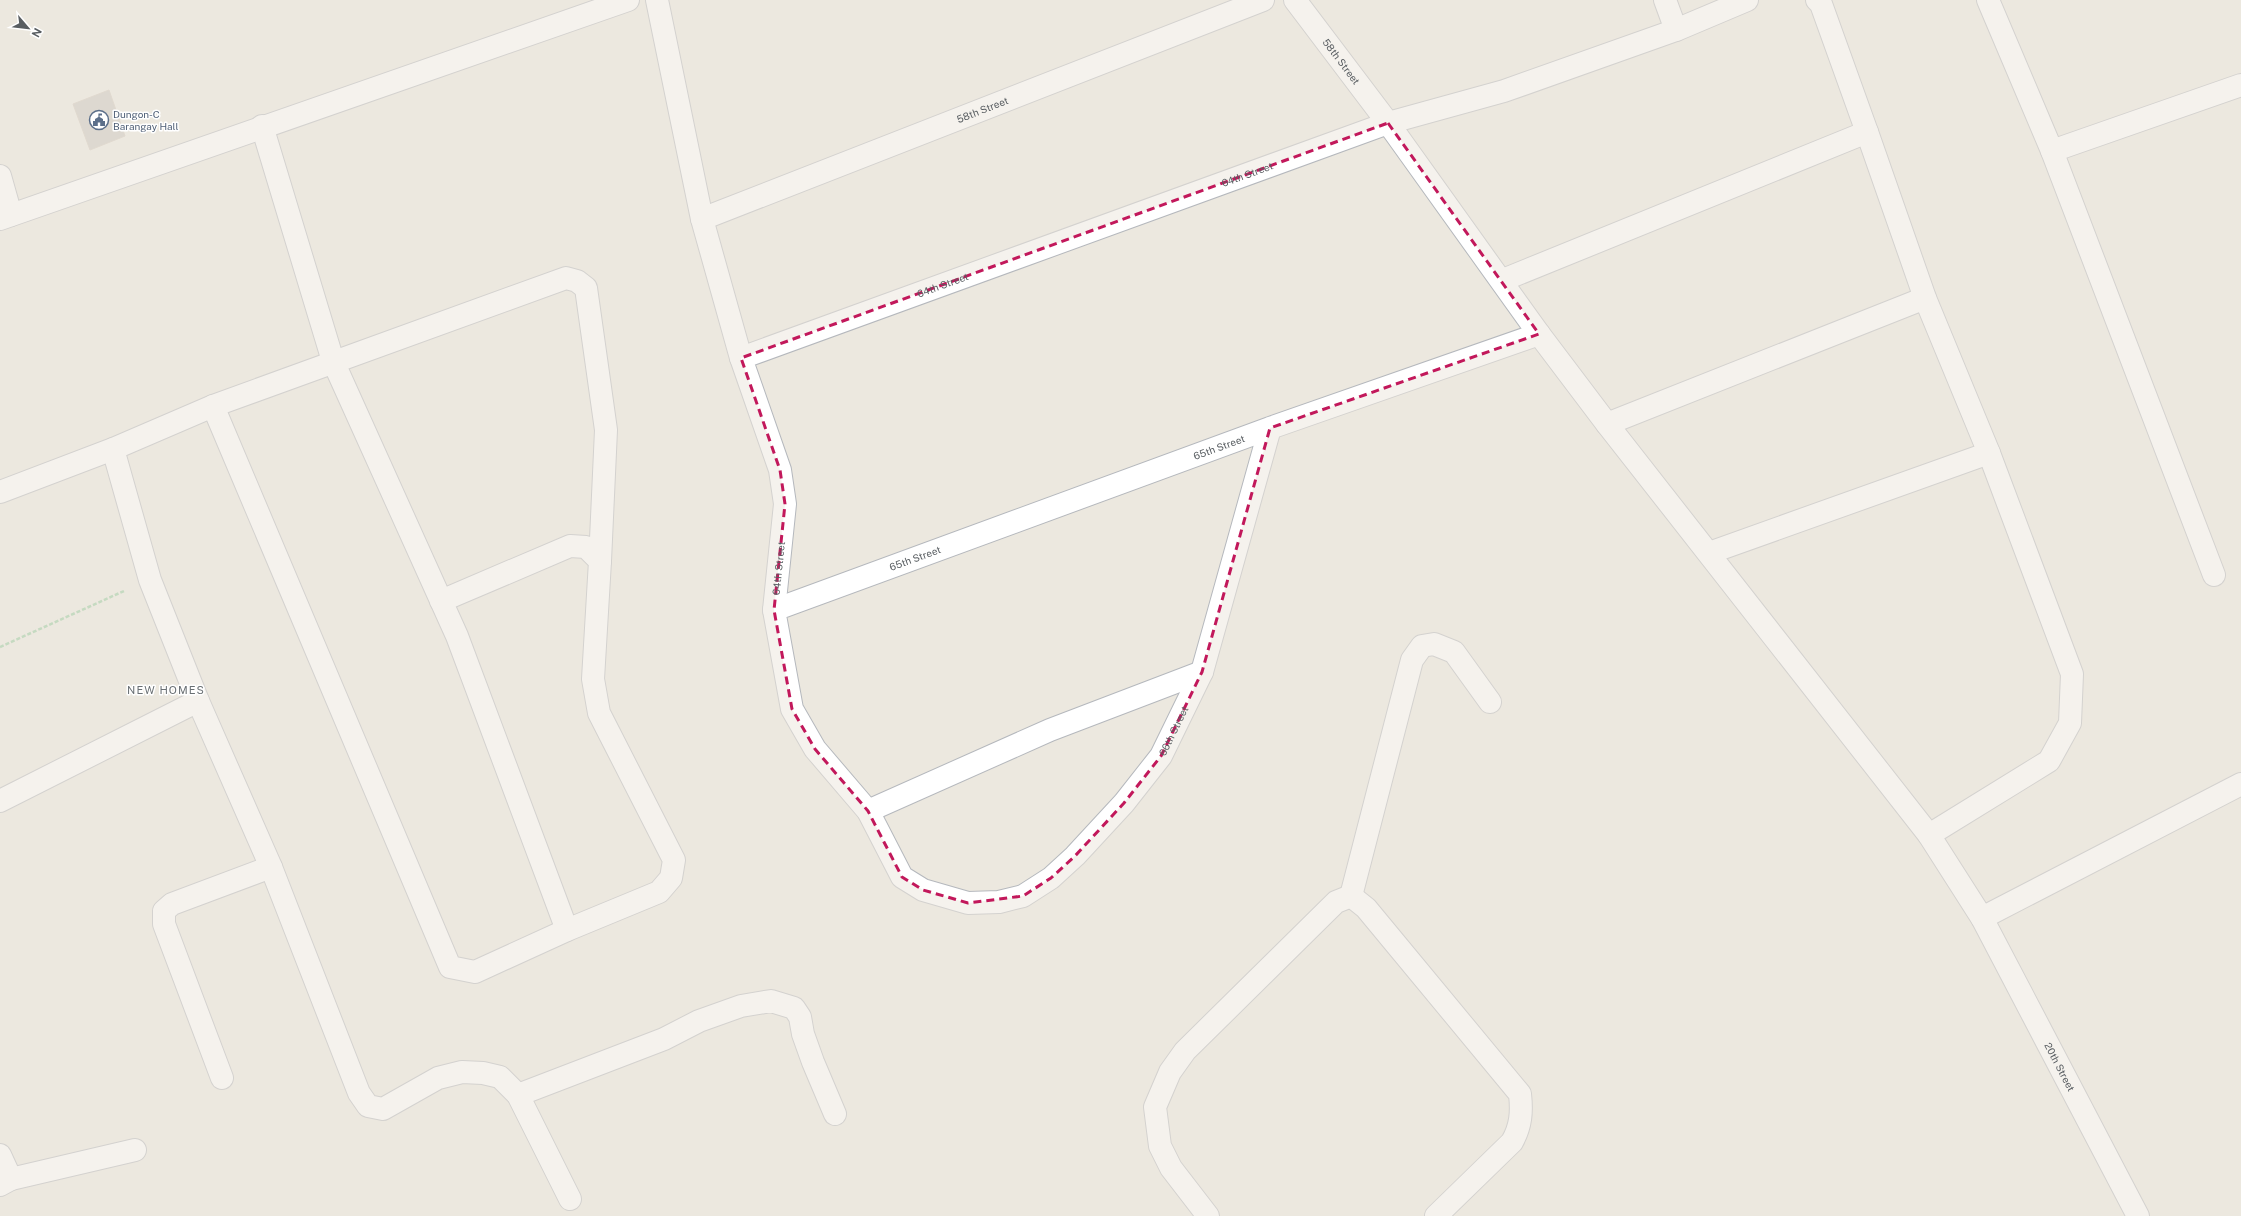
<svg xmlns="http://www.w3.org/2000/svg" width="2241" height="1216" font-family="'Public Sans',sans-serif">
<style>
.building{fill:#c9c5be;stroke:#d1c8bd}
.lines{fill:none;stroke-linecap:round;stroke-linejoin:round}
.street-casing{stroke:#b5b8bd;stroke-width:24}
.path{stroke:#94c99d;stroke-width:2.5;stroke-dasharray:4 2;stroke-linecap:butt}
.street{stroke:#fff;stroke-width:22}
.marked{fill:none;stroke:#c2185b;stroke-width:3;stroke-dasharray:8 5;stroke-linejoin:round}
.labels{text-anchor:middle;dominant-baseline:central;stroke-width:3;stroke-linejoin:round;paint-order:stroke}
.street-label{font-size:10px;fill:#585d61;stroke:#fff}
.service-label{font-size:10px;fill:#4e5e75;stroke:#fff;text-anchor:start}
.neighbourhood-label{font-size:11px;letter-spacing:1px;fill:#696f73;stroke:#fff}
</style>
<rect width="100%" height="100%" fill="#ece8df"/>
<!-- building -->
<polygon class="building" points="109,90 125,136 90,150 73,104"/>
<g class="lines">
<!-- street casing -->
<g class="street-casing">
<g id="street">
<polyline points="657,0 702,219 741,358"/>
<path id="s1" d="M1295,0L1388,123L1539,334L1607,424L1929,835L1982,918L2138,1216"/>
<polyline points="1665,0 1676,30"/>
<polyline points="1988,0 2052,151 2214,575"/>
<polyline points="262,126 333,361 457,636 567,930"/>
<polyline points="1867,132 1925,298 1989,453 2072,674 2070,723 2049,761 1929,835"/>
<polyline points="2052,151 2241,85"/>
<polyline points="0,176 11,215"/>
<polyline points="0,219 628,0"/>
<path id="s2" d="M702,219L1263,0"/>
<polyline points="1503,280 1867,132 1821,4 1817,0"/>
<polyline points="213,406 450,967 475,972 567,930 659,892 671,878 674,860 599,713 593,679 600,561 586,547 570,546 441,601"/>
<polyline points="1607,424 1925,298"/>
<path id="s3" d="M1270,428L774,610L792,709L815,749L868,811L902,877L923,890L968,903L999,902L1023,896L1051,878L1075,856L1124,803L1161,756L1202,672L1270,428L1539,334"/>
<polyline points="0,492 113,449"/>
<polyline points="1709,553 1989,453"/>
<path id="s4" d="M774,610L785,504L780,470L741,358L1388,123L1504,91L1676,30L1747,0"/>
<polyline points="0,801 198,701"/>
<polyline points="868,811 1050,730 1202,672"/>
<polyline points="1351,896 1412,660 1422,646 1434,644 1454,652 1490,702"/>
<polyline points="1982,918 2241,784"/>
<polyline points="222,1078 164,924 164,911 172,904 271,867"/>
<polyline points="518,1095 664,1039 699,1021 741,1006 771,1001 794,1008 800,1017 803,1034 813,1062 835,1114"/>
<polyline points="0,1155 11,1179 0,1185"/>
<polyline points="11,1179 135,1150"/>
<polyline points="570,1199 518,1095 500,1077 483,1073 462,1072 438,1078 383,1109 368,1106 359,1093 271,867 198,701 150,580 113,449 213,406 566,278 577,281 586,288 606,430 600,561"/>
<path d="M1208,1216L1171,1168L1160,1146L1155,1107L1170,1072L1185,1051L1336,902L1351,896L1366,908L1520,1094C1522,1112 1521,1126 1512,1142L1436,1216"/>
</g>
</g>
<!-- path -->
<polyline class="path" points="0,647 124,591"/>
<!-- street -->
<use href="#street" class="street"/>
</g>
<!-- marked area -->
<path d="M0 0H2241V1216H0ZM1388,123L1539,334L1270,428L1202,672L1161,756L1124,803L1075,856L1051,878L1023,896L968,903L923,890L902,877L868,811L815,749L792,709L774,610L785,504L780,470L741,358Z" fill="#ece8df" fill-opacity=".55" fill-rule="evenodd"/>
<path class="marked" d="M1388,123L1539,334L1270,428L1202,672L1161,756L1124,803L1075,856L1051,878L1023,896L968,903L923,890L902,877L868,811L815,749L792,709L774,610L785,504L780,470L741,358Z"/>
<!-- icons -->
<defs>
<g id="civic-ring" transform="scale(1)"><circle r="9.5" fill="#fff" stroke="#5c6f8a" stroke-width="1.5"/><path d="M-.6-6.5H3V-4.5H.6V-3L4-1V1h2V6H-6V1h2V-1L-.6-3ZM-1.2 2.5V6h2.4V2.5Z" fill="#5c6f8a"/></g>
</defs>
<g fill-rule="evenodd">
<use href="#civic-ring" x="99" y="120"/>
</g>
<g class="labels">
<!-- street labels -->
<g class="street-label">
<text stroke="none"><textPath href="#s1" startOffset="77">58th Street</textPath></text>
<text stroke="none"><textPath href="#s2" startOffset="301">58th Street</textPath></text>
<text stroke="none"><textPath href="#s4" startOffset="798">64th Street</textPath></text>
<text stroke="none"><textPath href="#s4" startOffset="474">64th Street</textPath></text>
<text transform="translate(1219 447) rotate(-20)">65th Street</text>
<text transform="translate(915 558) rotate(-20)">65th Street</text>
<text stroke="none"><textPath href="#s4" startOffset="42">64th Street</textPath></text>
<text stroke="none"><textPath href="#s3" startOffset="1184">66th Street</textPath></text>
<text stroke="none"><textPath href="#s1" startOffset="1315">20th Street</textPath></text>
</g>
<!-- service labels -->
<g class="service-label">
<text x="113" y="114">Dungon-C<tspan x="113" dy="12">Barangay Hall</tspan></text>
</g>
<!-- neighbourhood labels -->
<g class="neighbourhood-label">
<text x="166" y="690">NEW HOMES</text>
</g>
</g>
<!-- north arrow -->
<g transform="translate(28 28) rotate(118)" stroke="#ffffff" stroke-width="3" paint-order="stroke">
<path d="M0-3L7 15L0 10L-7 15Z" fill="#585d61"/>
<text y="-6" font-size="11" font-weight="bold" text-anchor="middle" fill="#585d61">N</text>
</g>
</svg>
